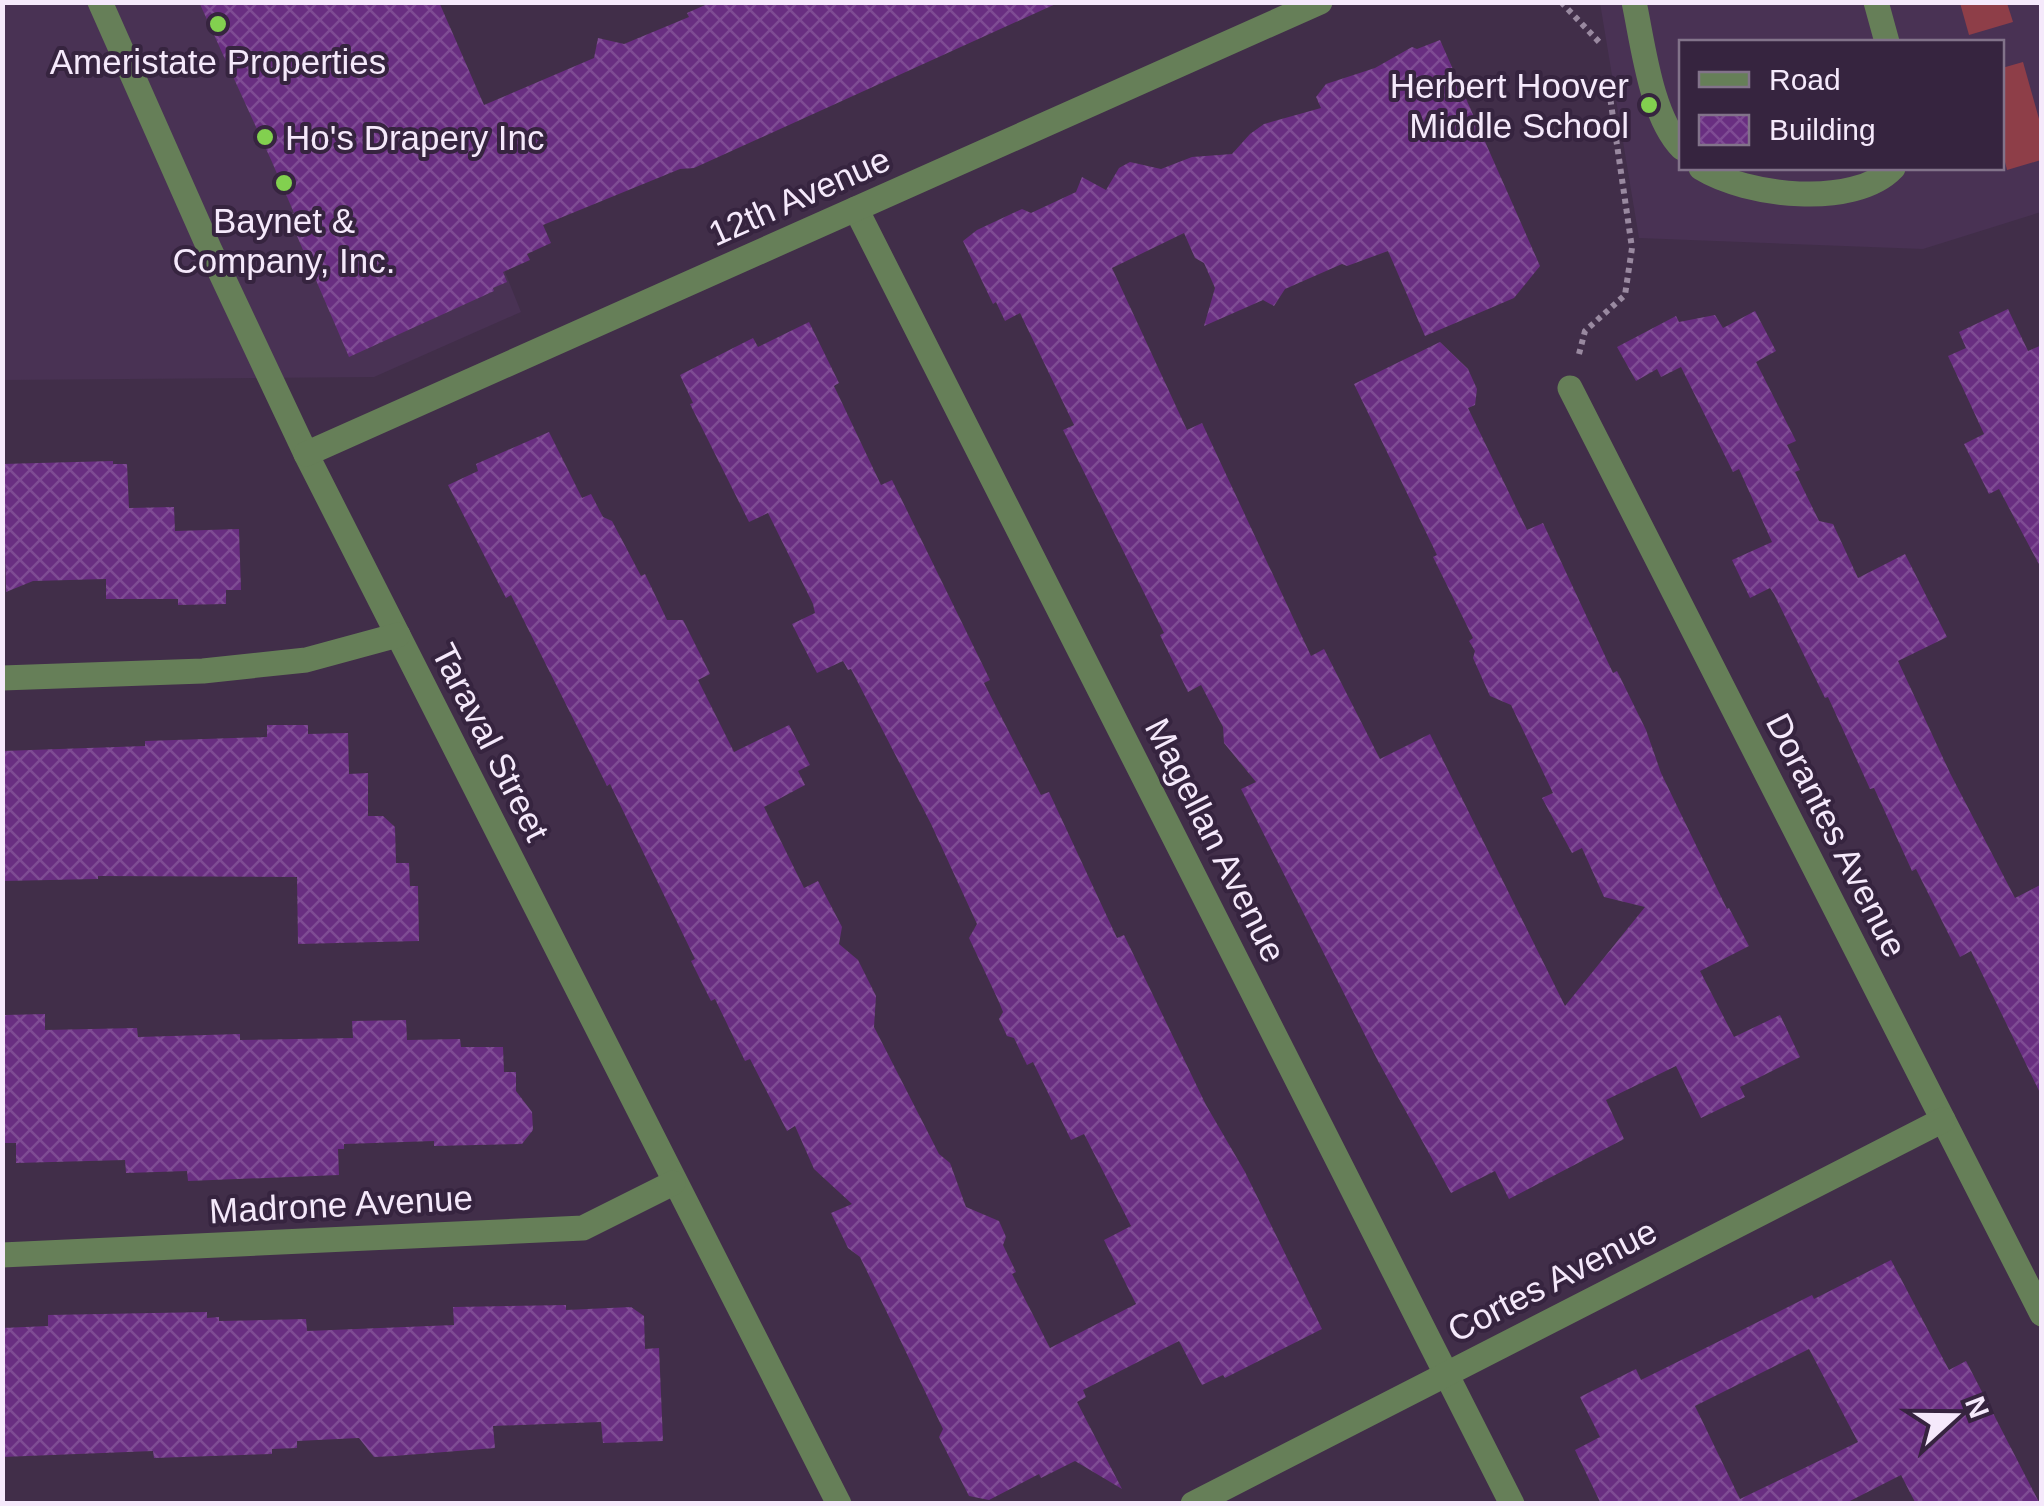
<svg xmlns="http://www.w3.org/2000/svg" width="2044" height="1506" font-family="Helvetica,sans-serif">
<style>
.built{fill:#493254;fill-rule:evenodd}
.park{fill:#8e3e48}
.building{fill:url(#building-cross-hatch);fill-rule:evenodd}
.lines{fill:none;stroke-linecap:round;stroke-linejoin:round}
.path{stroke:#9989a0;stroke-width:6;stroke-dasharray:5 5;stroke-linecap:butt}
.minor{stroke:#667f58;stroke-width:25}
.poi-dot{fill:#82d04f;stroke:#36243f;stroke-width:4}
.labels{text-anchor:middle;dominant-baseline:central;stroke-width:8;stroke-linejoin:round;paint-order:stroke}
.poi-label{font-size:35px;fill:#f5e9fb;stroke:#36243f}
.street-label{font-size:35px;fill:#f5e9fb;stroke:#36243f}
</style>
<defs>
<pattern id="building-cross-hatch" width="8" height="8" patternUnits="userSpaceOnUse" patternTransform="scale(2.5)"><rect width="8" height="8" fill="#692e81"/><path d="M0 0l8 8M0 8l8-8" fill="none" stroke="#7f4c94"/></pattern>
</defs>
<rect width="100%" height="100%" fill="#412e49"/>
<!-- built -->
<g class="built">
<polygon points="2,3 397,3 521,312 374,377 3,380"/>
<path d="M1600,3H2041V212L1923,249L1639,238ZM1682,42H2002V168H1682Z"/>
</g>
<!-- park -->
<g class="park">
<polygon points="1960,3 2007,3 2013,22 1969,35"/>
<polygon points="2023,62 2041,126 2041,160 2007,170 2002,150 2002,68"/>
</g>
<!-- building -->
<g class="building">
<polygon points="199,2 439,2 484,105 594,58 598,38 624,44 689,17 687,13 712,2 1060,2 694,168 680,169 543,225 551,243 527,254 530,260 503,272 507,282 493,288 494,291 349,357 288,215 294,213 272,162"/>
<polygon points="1440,40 1540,266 1514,298 1425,336 1388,251 1347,266 1342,264 1285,289 1274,306 1263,300 1204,326 1215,288 1204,263 1195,258 1184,233 1112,268 1187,430 1202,423 1311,656 1324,649 1380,759 1430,734 1565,1006 1645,907 1604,897 1582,848 1572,853 1542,798 1553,793 1511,705 1490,696 1473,658 1475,651 1469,641 1473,638 1433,557 1437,555 1354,384 1440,342 1468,369 1477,389 1475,405 1468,408 1527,530 1543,523 1613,673 1617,671 1646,730 1661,773 1727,909 1729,908 1749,946 1700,971 1734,1037 1780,1015 1800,1057 1740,1087 1745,1097 1701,1118 1676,1066 1606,1100 1624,1139 1509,1199 1495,1171 1451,1193 1378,1061 1241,789 1256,782 1224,743 1223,727 1201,685 1188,692 1160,635 1164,633 1063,430 1074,425 1020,313 1005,321 996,302 993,304 963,241 977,230 1022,209 1031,213 1076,192 1082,177 1106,190 1119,168 1130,162 1161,169 1192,157 1232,154 1250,134 1264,124 1321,108 1316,97 1326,84 1375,68 1412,47 1417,49"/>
<polygon points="2008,309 2028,351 2042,345 2042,570 1999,489 1989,494 1964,444 1984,434 1948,356 1966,348 1959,332"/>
<polygon points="1755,311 1776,351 1756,362 1796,441 1787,445 1800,470 1795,472 1819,521 1833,524 1858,578 1905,554 1947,637 1898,661 1950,773 2015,898 2042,884 2042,1097 1971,951 1960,957 1916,869 1912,871 1874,788 1870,789 1828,697 1825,698 1774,594 1770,588 1750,598 1732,560 1772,542 1739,469 1733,472 1681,367 1661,377 1657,369 1636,381 1617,347 1676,316 1679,322 1715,315 1723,328"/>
<polygon points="809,322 839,383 834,386 881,485 892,480 990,680 984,683 1041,795 1049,792 1117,938 1124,935 1206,1105 1245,1172 1322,1329 1225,1378 1223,1375 1202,1385 1179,1341 1083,1390 1086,1397 1077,1402 1122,1489 1075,1461 1041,1478 1039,1474 989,1500 969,1496 939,1437 943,1429 892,1323 860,1257 848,1248 831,1213 852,1204 814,1169 795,1126 787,1131 750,1059 745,1061 715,999 711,1001 691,961 695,959 610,784 607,786 511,595 506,598 448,485 478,471 476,464 549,432 582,498 591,494 603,517 612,521 641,576 645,574 667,620 683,620 710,674 698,680 734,752 789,725 810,765 798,771 805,785 764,807 804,888 818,881 842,927 839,944 858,960 876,996 874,1027 939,1154 950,1163 966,1207 999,1221 1006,1237 1003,1245 1016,1272 1012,1274 1050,1348 1136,1304 1104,1240 1131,1226 1084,1134 1071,1140 1033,1062 1027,1065 1014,1038 1007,1036 999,1019 1003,1012 999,1002 969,938 977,924 931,824 851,669 848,670 843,661 817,673 792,624 815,613 813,604 768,513 749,522 690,404 693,403 680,375 753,338 758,347"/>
<polygon points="113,461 113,464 127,464 129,508 174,507 175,531 239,529 241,590 226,590 226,604 178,605 178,599 106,599 106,579 33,581 6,592 5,554 2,554 2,464"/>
<polygon points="267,725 308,725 308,734 348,733 349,774 368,773 368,816 383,816 395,827 396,863 409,863 410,886 418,886 419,941 298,944 297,877 98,876 98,879 2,881 2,751 145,746 145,741 267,737"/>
<polygon points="45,1014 45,1030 137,1028 138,1037 240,1034 240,1040 353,1038 352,1021 406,1020 407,1040 460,1039 461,1047 503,1047 504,1072 516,1072 516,1091 532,1112 533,1130 522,1144 434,1146 434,1141 344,1144 344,1149 338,1149 339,1175 188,1181 187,1171 126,1173 125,1160 16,1163 16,1143 2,1143 5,1015"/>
<path d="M1891,1260L1949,1370L1966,1361L2040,1504H1916L1901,1475L1844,1504H1601L1575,1450L1600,1437L1580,1397L1636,1369L1641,1380L1812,1295L1814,1299ZM1809,1349L1858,1442L1740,1499L1695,1406Z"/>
<polygon points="566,1305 566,1310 631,1307 644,1316 645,1349 659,1348 663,1441 603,1443 601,1422 493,1426 495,1448 394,1456 374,1457 359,1438 297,1441 297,1448 272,1449 272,1454 154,1458 153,1451 2,1457 2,1328 48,1326 48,1315 207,1312 207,1318 219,1317 219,1321 306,1319 307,1331 454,1325 453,1307"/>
</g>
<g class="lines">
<!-- path -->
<g class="path">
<polyline points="1561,2 1602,45"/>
<polyline points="1579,354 1585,331 1625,295 1632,248 1608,83"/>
</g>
<!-- minor -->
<g class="minor">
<polyline points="100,2 209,248 306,454 839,1504"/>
<path d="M1634,2C1643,44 1651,117 1682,148"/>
<polyline points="1876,2 1887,42"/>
<path d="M1701,168C1746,196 1854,209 1893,168"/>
<polyline points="856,209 1512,1504"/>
<polyline points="1570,388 2042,1314"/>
<polyline points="306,454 1320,2"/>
<polyline points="2,678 203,671 306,660 398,635"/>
<polyline points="2,1255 583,1228 673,1183"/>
<polyline points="1193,1504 1943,1120"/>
</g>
</g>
<!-- markers -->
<g class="poi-dot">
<circle cx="218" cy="24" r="10"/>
<circle cx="1649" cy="105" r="10"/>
<circle cx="265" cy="137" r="10"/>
<circle cx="284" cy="183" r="10"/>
</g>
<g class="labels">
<!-- poi labels -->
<g class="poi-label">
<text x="218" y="61">Ameristate Properties</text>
<text x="1629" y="85" text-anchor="end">Herbert Hoover<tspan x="1629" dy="40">Middle School</tspan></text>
<text x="285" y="137" text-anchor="start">Ho's Drapery Inc</text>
<text x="284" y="220">Baynet &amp;<tspan x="284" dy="40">Company, Inc.</tspan></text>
</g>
<!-- street labels -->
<g class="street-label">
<text transform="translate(799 196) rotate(-24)">12th Avenue</text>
<text transform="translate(491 742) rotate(63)">Taraval Street</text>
<text transform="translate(1837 835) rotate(63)">Dorantes Avenue</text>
<text transform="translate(1216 840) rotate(63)">Magellan Avenue</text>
<text transform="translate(341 1204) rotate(-3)">Madrone Avenue</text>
<text transform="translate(1552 1280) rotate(-27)">Cortes Avenue</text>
</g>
</g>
<!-- border -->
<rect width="2044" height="1506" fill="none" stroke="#f5e9fb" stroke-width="10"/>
<!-- legend -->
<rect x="1679" y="40" width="325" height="130" fill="#36243f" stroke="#82738a" stroke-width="2.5"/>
<rect x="1699" y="72" width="50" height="15" fill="#667f58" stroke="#82738a" stroke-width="2.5"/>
<text x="1769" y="90" font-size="30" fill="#f5e9fb">Road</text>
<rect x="1699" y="115" width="50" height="30" fill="url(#building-cross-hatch)" stroke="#82738a" stroke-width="2.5"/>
<text x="1769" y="140" font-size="30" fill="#f5e9fb">Building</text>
<!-- north arrow -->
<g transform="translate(1954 1416) rotate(69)" stroke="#36243f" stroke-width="8" paint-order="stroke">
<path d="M0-8L18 38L0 25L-18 38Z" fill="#f5e9fb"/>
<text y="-15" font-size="28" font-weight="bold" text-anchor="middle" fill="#f5e9fb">N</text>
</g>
</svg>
